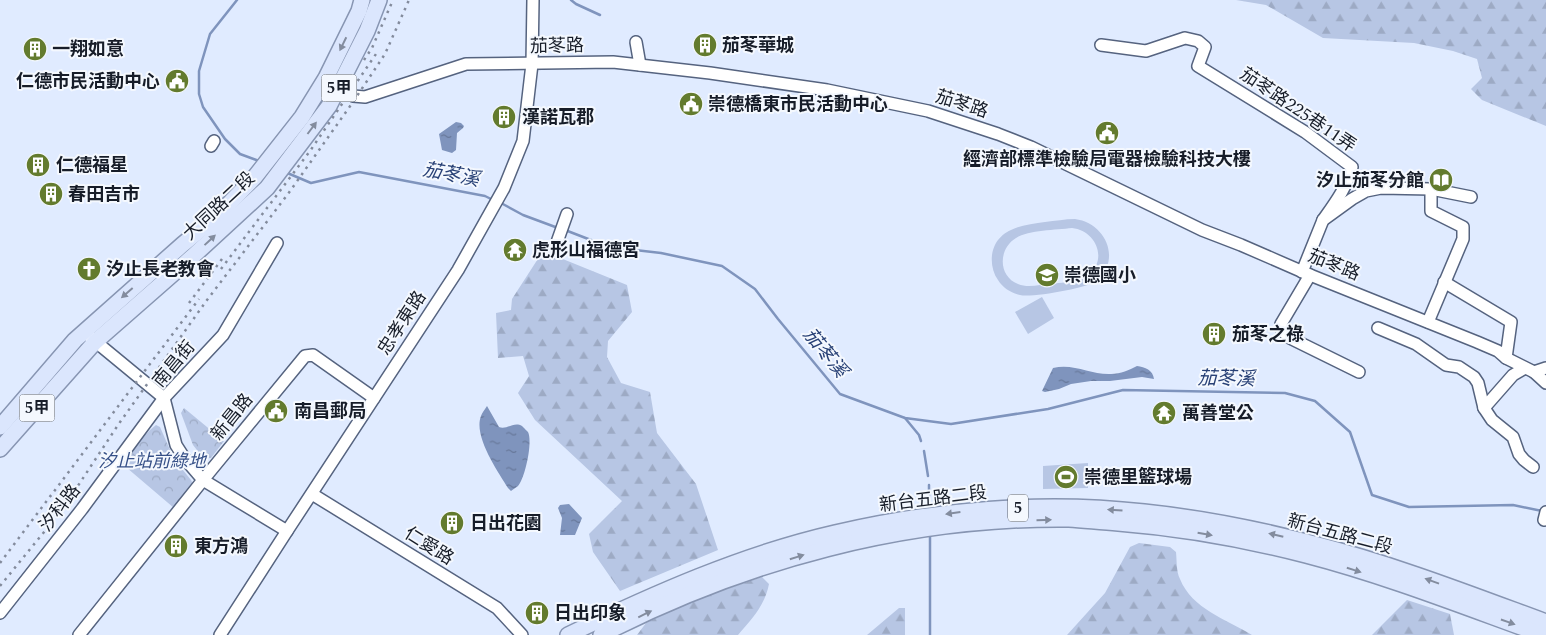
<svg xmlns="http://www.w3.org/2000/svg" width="1546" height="635" font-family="Spectral,'Noto Sans TC',serif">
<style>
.forest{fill:url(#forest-firs)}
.park{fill:url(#park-crowns)}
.pitch{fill:#b7c6e4;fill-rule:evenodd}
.water{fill:url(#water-ripples)}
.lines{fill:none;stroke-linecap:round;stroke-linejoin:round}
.stream{stroke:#7f94bd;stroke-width:2.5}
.minor-casing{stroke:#55637f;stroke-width:14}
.major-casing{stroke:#8795b2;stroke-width:18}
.minor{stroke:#fff;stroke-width:11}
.major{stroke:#dbe6fd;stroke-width:15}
.rail{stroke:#838b9c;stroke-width:2.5;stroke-dasharray:2.5 5;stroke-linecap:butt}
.oneway{fill:#838c9e}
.labels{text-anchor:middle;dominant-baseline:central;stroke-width:4;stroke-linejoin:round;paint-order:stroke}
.shield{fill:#f4f8fe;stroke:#595f69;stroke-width:1}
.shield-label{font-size:16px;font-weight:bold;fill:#171d29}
.poi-label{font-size:18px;font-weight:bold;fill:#171d29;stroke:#f4f8fe;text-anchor:start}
.street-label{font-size:18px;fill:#171d29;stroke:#f4f8fe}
.park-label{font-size:18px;font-style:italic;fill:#375188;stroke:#f4f8fe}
.water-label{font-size:19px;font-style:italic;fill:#284176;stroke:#f4f8fe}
</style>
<defs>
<pattern id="forest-firs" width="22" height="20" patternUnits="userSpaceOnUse" patternTransform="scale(1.25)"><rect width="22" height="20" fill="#b7c6e4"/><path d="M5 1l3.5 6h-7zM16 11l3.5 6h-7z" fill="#9daac4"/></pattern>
<pattern id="park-crowns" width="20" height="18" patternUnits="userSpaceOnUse" patternTransform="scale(1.25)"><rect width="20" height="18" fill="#b7c6e4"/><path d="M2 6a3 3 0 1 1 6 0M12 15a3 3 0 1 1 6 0" fill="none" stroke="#9daac4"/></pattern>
<pattern id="water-ripples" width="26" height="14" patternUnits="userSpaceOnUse" patternTransform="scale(1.25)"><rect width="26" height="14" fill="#7f94bd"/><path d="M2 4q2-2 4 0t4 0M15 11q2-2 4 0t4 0" fill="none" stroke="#67789a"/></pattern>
</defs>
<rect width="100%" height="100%" fill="#e0ebff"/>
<!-- forest -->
<g class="forest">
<polygon points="1236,0 1546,0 1546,126 1482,100 1471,89 1482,78 1477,59 1453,51 1414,43 1323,38 1266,5"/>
<polygon points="543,251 627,285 632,312 608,341 607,357 621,383 650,392 657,433 696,484 718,550 620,591 593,552 589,534 622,501 535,420 518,393 529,376 523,356 498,358 496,313 511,310 512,299"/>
<path d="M1139,543L1170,547L1176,552C1177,561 1176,571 1180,579C1192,609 1226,619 1252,635H1067L1105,593L1130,547Z"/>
<path d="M762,577L769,584C765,605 752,619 738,635H637L646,623L694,600Z"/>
<polygon points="1407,600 1450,614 1454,635 1372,635"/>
<polygon points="899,608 905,608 905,635 867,635"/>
</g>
<!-- park -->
<g class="park">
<polygon points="184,408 224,441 211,458 204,459 193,445 181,413"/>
<polygon points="156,425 160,427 174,459 191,480 193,484 174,508 120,462 150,430"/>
</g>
<!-- pitch -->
<g class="pitch">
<path d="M1075,219C1105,223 1122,258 1097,281C1088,288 1031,298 1020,295C1011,293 1003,288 998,280C993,273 991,264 992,255C996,228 1023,225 1045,222C1055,221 1065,219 1075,219ZM1072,228C1095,230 1109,259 1088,275C1078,283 1054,283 1040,285C1033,286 1025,287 1018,284C998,276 998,249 1016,238C1029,230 1056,230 1072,228Z"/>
<polygon points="1042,297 1054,318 1028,334 1015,312"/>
<polygon points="1088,463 1088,488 1043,489 1043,466"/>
</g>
<!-- water -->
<g class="water">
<polygon points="456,122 461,123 464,126 463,128 457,133 456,150 452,153 442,150 439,134"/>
<path d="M1137,366C1145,367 1153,370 1154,379L1142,377L1110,381H1091L1071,384L1059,389L1045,392L1042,391L1053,368C1074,363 1091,375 1111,374C1121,374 1129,370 1137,366Z"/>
<path d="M487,406L499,427C507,430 514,421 522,426C523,427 527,431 528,432C533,442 525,478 518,486C516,488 513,489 511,491L508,488C498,472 473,436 481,416C482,413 485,409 487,406Z"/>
<polygon points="569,504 582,518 575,535 560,535 562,518 558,508 560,505"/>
</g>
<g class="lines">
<!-- stream -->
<g class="stream">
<polyline points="237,0 210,34 199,71 199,94 203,107 225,139 240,154 259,161"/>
<polyline points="571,0 576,4 600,15"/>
<polyline points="285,172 311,183 359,172 485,196 493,200"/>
<polyline points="501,203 523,215 558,228"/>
<polyline points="565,230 609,247 661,253 722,266 755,289 778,319 840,394 905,418 951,424 1048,409 1123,390 1285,393 1315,401 1350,432 1372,495 1409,507 1513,505 1542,511"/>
<polyline points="905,418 919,435 921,441"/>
<polyline points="924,451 928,476"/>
<polyline points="929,485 929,498"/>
<polyline points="930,635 930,534"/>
</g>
<!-- minor casing -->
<g class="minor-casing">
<g id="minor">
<polyline points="636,42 640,65"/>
<path d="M1101,45L1146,51L1185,38L1198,41L1205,47L1198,66L1305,132L1352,167C1347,187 1335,203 1323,220"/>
<polyline points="326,78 353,96 365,97 466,64 613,62 710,73 827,90 928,111 998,134 1031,147 1202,230 1241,245 1310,275 1477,342 1498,351 1506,358 1534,372 1546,383"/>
<polyline points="211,146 214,141"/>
<polyline points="556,245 567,214"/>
<polyline points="1302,272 1323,220 1352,199 1366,191 1381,188 1431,189 1471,197"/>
<polyline points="1310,275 1281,324 1282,330 1288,337 1359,372"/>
<polyline points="1444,282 1511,322 1506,358"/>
<polyline points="1428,322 1463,239 1463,227 1431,211 1431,189"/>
<polyline points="1378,328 1416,344 1446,365 1459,367 1474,377 1478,383 1484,408"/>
<polyline points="90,337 164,398"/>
<polyline points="1525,368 1513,375 1484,408 1492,420 1513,437 1519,454 1524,460 1533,467"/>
<polyline points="1534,372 1546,368"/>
<polyline points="164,398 176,445 185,459 203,480 287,531"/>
<polyline points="312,494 497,608 522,635"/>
<polyline points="1544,520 1546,512"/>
<polyline points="0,613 82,509 164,398 223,335 277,243"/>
<polyline points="79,635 203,480 305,356 313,355 374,398"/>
<polyline points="220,635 287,531 458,270 504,188 523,141 532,64 533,0"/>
</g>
</g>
<!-- major casing -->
<g class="major-casing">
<g id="major">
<polyline points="0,427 75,340 182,245 217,216 254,178 302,117 326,78 359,11 362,0"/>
<polyline points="0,449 95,342 192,257 267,188 329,106 367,31 379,0"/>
<path d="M568,635C653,594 743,554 835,533C934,510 1042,500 1144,512C1201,518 1258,529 1314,544C1393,564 1470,594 1546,622"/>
<path d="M601,635C745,561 906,517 1069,519C1085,520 1101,522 1118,523C1181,528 1244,539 1306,555C1387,576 1465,607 1543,635"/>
</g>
</g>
<!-- minor -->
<use href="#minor" class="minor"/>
<!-- major -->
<use href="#major" class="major"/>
<!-- rail -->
<g class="rail">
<polyline points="364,60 372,48 393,0"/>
<polyline points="221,269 310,151 376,54"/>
<polyline points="189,303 222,259"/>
<polyline points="0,563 199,299"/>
<polyline points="0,586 62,510 118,425 207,300 288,194 353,102 385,54 409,0"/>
</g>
</g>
<!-- one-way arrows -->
<defs><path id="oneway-solid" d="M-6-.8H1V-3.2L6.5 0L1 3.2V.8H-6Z" transform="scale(1.25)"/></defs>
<g class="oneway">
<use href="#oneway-solid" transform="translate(343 44) rotate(116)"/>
<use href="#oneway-solid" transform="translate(312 128) rotate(-53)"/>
<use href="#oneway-solid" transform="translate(210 240) rotate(-43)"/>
<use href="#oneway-solid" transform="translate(127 293) rotate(139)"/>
<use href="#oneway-solid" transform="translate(1115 510) rotate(-176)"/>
<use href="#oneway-solid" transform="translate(953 513) rotate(172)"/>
<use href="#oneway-solid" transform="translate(1044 520) rotate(-2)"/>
<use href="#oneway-solid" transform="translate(1205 534) rotate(10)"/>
<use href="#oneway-solid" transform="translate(1276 535) rotate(-167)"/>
<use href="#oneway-solid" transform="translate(797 557) rotate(-17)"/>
<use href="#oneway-solid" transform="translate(1354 570) rotate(17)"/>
<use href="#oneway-solid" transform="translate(1432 581) rotate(-160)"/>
<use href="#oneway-solid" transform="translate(645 614) rotate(-26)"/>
<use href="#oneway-solid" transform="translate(1508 622) rotate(19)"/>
</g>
<!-- icons -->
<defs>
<g id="building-disc" transform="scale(1.25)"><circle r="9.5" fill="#637b2e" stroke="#f4f8fe"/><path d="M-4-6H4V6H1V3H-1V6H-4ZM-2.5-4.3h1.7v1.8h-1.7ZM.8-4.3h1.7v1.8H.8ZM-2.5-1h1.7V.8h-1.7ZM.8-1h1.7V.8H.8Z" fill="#fff"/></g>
<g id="civic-disc" transform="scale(1.25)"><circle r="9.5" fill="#637b2e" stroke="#f4f8fe"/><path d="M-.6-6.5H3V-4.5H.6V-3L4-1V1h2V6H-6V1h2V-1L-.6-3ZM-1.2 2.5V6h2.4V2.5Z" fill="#fff"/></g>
<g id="library-disc" transform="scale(1.25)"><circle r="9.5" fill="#637b2e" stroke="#f4f8fe"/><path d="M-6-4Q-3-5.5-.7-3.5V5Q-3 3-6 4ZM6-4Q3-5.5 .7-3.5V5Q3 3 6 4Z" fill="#fff"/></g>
<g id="temple-disc" transform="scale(1.25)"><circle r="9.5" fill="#637b2e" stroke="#f4f8fe"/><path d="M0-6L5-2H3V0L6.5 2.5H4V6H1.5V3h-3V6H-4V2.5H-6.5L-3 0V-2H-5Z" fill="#fff"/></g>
<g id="church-disc" transform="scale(1.25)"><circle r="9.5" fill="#637b2e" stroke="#f4f8fe"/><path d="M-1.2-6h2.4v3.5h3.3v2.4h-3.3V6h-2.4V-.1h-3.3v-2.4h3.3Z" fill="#fff"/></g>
<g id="school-disc" transform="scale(1.25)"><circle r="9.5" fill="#637b2e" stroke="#f4f8fe"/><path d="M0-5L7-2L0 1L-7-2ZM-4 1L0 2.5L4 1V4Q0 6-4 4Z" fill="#fff"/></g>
<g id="stadium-disc" transform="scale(1.25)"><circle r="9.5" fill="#637b2e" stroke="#f4f8fe"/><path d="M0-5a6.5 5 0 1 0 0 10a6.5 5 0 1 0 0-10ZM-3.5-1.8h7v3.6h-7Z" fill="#fff"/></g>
</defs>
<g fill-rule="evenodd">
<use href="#building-disc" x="705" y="45"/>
<use href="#building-disc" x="35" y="49"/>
<use href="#civic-disc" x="177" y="81"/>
<use href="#civic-disc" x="691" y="104"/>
<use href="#building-disc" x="504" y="117"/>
<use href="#civic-disc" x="1107" y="133"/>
<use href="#building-disc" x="38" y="165"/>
<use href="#library-disc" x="1441" y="180"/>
<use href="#building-disc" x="51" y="194"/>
<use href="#temple-disc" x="515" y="250"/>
<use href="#church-disc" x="89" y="269"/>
<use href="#school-disc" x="1047" y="275"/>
<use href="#building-disc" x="1214" y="334"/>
<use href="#civic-disc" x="276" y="411"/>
<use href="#temple-disc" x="1164" y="413"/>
<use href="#stadium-disc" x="1066" y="477"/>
<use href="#building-disc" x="452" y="523"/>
<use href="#building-disc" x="176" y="546"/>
<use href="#building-disc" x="537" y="613"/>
</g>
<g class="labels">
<!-- shield labels -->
<g class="shield">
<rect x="321.5" y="74.5" width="35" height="27" rx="4"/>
<rect x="19.5" y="394.5" width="35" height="27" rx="4"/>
<rect x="1008" y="494.5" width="20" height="27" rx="4"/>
</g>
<g class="shield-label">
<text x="339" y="88">5甲</text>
<text x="37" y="408">5甲</text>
<text x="1018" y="508">5</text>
</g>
<!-- poi labels -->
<g class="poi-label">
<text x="722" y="45">茄苳華城</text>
<text x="52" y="49">一翔如意</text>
<text x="160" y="81" text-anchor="end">仁德市民活動中心</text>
<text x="708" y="104">崇德橋東市民活動中心</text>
<text x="522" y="117">漢諾瓦郡</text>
<text x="1107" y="159" text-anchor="middle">經濟部標準檢驗局電器檢驗科技大樓</text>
<text x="56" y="165">仁德福星</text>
<text x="1424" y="180" text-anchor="end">汐止茄苳分館</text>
<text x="68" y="194">春田吉市</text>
<text x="532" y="250">虎形山福德宮</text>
<text x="106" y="269">汐止長老教會</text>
<text x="1064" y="275">崇德國小</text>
<text x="1232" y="334">茄苳之祿</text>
<text x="294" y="411">南昌郵局</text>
<text x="1182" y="413">萬善堂公</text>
<text x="1084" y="477">崇德里籃球場</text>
<text x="470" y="523">日出花園</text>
<text x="194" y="546">東方鴻</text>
<text x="554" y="613">日出印象</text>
</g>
<!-- street labels -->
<g class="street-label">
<text transform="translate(557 46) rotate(-1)">茄苳路</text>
<text transform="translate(962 104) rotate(18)">茄苳路</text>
<text transform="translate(1298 110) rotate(34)">茄苳路225巷11弄</text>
<text transform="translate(219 206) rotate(-43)">大同路二段</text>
<text transform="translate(1334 265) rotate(22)">茄苳路</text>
<text transform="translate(402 323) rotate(-57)">忠孝東路</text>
<text transform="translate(174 364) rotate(-50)">南昌街</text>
<text transform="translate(232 417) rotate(-51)">新昌路</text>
<text transform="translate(933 499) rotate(-7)">新台五路二段</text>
<text transform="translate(60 508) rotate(-52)">汐科路</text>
<text transform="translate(1340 534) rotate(15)">新台五路二段</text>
<text transform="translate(429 546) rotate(32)">仁愛路</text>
</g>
<!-- park labels -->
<g class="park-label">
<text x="152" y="461">汐止站前綠地</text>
</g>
<!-- water labels -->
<g class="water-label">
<text transform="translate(451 175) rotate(11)">茄苳溪</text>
<text transform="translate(825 353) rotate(51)">茄苳溪</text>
<text transform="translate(1226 379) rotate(1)">茄苳溪</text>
</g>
</g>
</svg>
